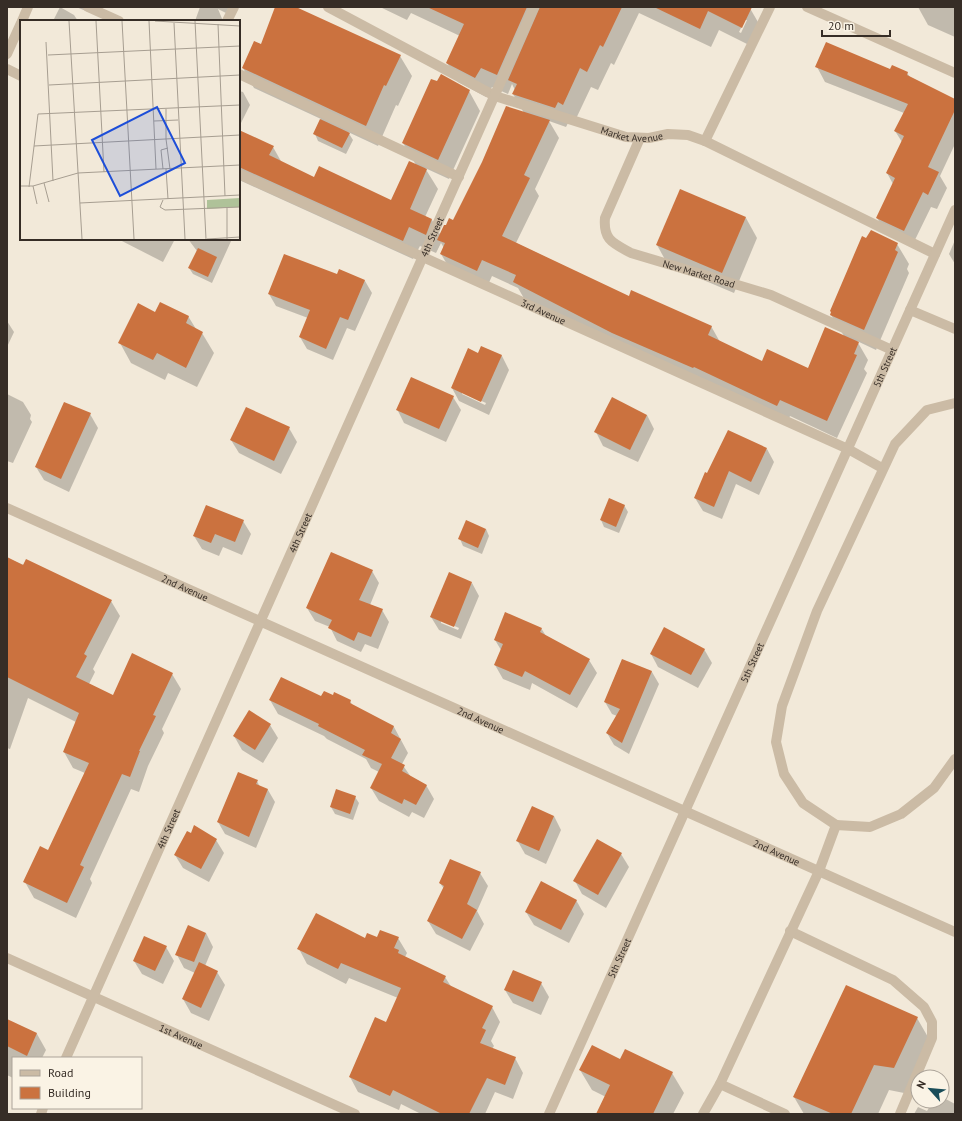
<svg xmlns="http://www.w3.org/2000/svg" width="962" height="1121" font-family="'PT Sans',sans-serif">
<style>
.shadow{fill:#0003;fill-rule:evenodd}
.building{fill:#cb723f}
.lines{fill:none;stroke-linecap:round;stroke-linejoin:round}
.minor{stroke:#cbbba5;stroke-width:10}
.labels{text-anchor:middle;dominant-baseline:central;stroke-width:3.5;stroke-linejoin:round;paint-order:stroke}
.street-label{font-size:10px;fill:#362d26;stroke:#faf3e5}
.inset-road{fill:none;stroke:#a79e91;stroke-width:1}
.view{fill:#1d4ed8;fill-opacity:0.15;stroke:#1d4ed8;stroke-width:2}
.inset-edge{fill:none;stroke:#362d26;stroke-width:2}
</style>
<rect width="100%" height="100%" fill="#f2e9d9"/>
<!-- shadow -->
<g class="shadow">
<polygon points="60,7 74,15 78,21 53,21"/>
<polygon points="76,7 103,7 100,14 91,13"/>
<polygon points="200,7 229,7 226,13 218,9 223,21 195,21"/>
<polygon points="276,7 294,7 400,56 412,76 398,106 396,105 378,146 348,132 353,140 346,154 318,141 315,134 321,119 254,88 243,68 260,49"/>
<path d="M380,7H744L751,10L762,29L753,47L719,30L711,47L639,13L614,65L611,63L598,90L591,87L574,123L569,121L566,127L549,121L559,138L535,189L539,196L516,243L629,297L711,326L720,342L762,362L808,370L844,336L831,315L897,244L909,264L907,269L909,273L876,350L857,341L868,360L864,369L867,373L837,438L790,416L787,423L525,300L518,288L492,276L487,287L451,271L441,254L444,248L441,243L436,253L420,246L413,259L239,180V131L273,147L282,163L315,178L392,201L416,165L403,143L469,91L480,111L449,179L425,168L438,189L425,217L432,220L441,236L454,221L483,162L524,113L513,94L515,90L512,84L508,94L492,87L486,97L458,82L447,63L460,36L411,13L407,20ZM745,20H747L741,33L739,32Z"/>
<polygon points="918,7 955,7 955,37 928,25"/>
<polygon points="817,67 907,73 910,77 955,100 955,144 940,176 947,188 937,209 931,207 912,246 886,233 877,218 893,184 887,173 902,142 895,131 904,113 825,82"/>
<polygon points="239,91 243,92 250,105 240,125"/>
<polygon points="746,218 757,238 734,293 668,265 657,245"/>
<polygon points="118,239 175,239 163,262"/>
<polygon points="188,239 232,239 212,283 193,274 189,268 197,251"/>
<polygon points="955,240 955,264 949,254"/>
<polygon points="340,270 365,281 372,293 355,331 347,328 333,360 307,349 300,337 308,318 276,306 269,294 338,276"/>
<polygon points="155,313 188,316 196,329 202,333 214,353 197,387 168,373 165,380 131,363 120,343"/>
<polygon points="7,321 14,332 7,347"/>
<path d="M481,347L502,356L509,370L489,415L459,401L452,388L478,354ZM462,392L486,403L485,405L462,394Z"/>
<polygon points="7,394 23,402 31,415 30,419 32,422 13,463 7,461"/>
<polygon points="453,397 461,410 446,442 404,423 397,409"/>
<polygon points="90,414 98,428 69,492 44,480 36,467"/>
<polygon points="647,415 654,429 638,462 603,446 596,432"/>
<polygon points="289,428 297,442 281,474 239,453 231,440"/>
<polygon points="767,449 774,462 759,495 736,484 722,519 703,511 695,498 708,475"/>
<polygon points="610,499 624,505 628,512 619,533 604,527 601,520"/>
<polygon points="243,521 251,534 242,555 223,547 219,556 202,549 194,536"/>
<polygon points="486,529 489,536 482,554 463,546 460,539"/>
<polygon points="7,558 111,601 120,616 93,669 95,672 89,684 113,696 172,674 181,689 162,729 164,733 148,766 139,792 131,789 90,879 92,883 76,918 34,898 25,882 49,851 85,773 73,768 64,752 76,722 28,698 10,749 7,748"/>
<polygon points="372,571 379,583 370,605 382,610 389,622 378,649 365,644 361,652 337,641 330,627 315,621 307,608"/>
<path d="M472,583L479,596L461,639L439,630L431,617ZM441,620L459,628L458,630L441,623Z"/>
<polygon points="541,628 546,636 589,660 597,673 577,708 532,683 530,690 503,679 495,665 501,650 495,640"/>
<polygon points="704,649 712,663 698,688 658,667 651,654"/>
<polygon points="622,660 652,672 659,684 629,754 614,745 607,733 617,716 612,714 605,702"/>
<polygon points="322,697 350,701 353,706 394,727 408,753 402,764 411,777 426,785 434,799 424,818 412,812 409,817 379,801 371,788 379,772 371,768 366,759 327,739 324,736 278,714 270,700"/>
<polygon points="270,725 278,738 263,763 242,750 234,736"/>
<polygon points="257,781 260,787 268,790 275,802 256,848 225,834 218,822"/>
<polygon points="355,797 359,803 353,820 335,814 331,807"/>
<polygon points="554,816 561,830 546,864 525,854 517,840"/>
<polygon points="191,834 216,840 224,853 209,882 183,868 175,855"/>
<polygon points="621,854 629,867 606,908 582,894 575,881"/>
<polygon points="480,873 488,886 477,911 484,924 470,951 436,934 428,921 444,889 440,883"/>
<polygon points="576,900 584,914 569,943 534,925 526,912"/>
<polygon points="206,933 213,947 205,966 217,972 225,985 209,1021 191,1013 183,999 195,973 184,968 177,955"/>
<polygon points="398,938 407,953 405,957 445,977 452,988 492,1007 500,1022 491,1041 494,1046 492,1049 515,1058 523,1073 513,1099 495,1092 485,1114 421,1114 401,1104 399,1110 358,1092 350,1077 386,1023 398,998 349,978 346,984 307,964 299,949 365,939"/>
<polygon points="166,947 174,961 163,984 142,974 134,961"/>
<polygon points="541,983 549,997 541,1015 513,1003 505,990"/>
<polygon points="917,1018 932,1044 909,1094 889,1090 878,1114 804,1114 794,1097"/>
<polygon points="7,1020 37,1034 46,1050 42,1058 13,1058 13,1078 7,1075"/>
<polygon points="620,1060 672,1073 684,1093 673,1114 597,1114 606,1097 592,1090 580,1070"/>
<polygon points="942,1097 955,1104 955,1114 914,1114 918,1107 927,1111 933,1101 942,1101"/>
</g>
<!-- building -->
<g class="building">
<polygon points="275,7 296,7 401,55 386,86 384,85 366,126 242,68 254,41 261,44"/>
<polygon points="427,7 527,7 497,75 481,68 475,78 446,63 464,24"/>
<polygon points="540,7 622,7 603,47 600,45 587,72 580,68 563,105 558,102 555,108 512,94 517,84 508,80"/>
<polygon points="654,7 752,7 742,28 708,11 700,29"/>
<polygon points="826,42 890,69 892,65 908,72 907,75 955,99 955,110 928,167 939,172 928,195 923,192 904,231 876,218 895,178 886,173 904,136 894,131 908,104 815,67"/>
<polygon points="441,74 470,90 438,160 402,143 431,79 437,81"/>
<polygon points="506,106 550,120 524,175 530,178 502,236 629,296 631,290 712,326 708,335 762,361 767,349 808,368 825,327 859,342 854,354 857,355 827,421 780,400 777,406 694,367 693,368 612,333 513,282 516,275 482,260 477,271 440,254 445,243 437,240 444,225 446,225 449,218 453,220 482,162"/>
<polygon points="320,119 350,133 342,148 313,134"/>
<polygon points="239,130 274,146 269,155 314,177 319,166 391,200 409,161 427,169 410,209 432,219 426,235 409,227 403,241 239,167"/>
<polygon points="680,189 746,217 722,273 656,245"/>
<polygon points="871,230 898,243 895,250 898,252 864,330 830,315 831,312 830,311 862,236 866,238"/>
<polygon points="198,248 217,257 208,277 188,268"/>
<polygon points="284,254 337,274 339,269 365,280 348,320 340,317 326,349 299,337 310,310 268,294"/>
<polygon points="160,302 189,316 186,323 203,332 186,368 157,353 153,360 118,343 138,303 155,312"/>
<polygon points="481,346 502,355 481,402 451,388 468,348 478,353"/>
<polygon points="411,377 454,396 439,429 396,410"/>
<polygon points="612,397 647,415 630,450 594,432"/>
<polygon points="64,402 91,413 61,479 35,467"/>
<polygon points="246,407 290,427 274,461 230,440"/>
<polygon points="728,430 767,448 751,482 729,471 714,507 694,498 705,472 707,473"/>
<polygon points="609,498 625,505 616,527 600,520"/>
<polygon points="206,505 244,520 235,542 215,534 211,543 193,536"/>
<polygon points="466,520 486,529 478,548 458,539"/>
<polygon points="331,552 373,570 359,600 383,609 371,637 358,632 354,641 328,628 332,620 306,608"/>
<polygon points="7,557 23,565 26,559 112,600 84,654 87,656 76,677 113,695 132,653 173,673 153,715 156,716 139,751 140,751 130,777 122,774 80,865 84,867 67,903 23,882 40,846 48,850 89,763 63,752 79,713 7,677"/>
<polygon points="449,572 472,582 454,627 430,617"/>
<polygon points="505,612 542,628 540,632 590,659 570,695 525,671 522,677 494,665 503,644 494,640"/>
<polygon points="664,627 705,649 691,675 650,654"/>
<polygon points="622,659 652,671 622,743 606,733 620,709 604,702"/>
<polygon points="281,677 321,696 324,691 333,695 334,692 351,700 350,703 394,726 391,733 401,739 391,758 405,765 402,771 427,785 416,805 404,799 402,804 370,788 382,764 362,755 365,750 318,726 319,724 269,700"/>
<polygon points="249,710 271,724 255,750 233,736"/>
<polygon points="238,772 258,780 256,784 268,789 249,837 217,822"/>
<polygon points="336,789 356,796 350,814 330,807"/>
<polygon points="532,806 554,816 539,851 516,841"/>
<polygon points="194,825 217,839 201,869 174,855 187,831 191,833"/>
<polygon points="597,839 622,853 598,895 573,881"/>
<polygon points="450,859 481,872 467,904 477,910 462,939 427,921 444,886 439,883"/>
<polygon points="541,881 577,900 561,930 525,912"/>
<polygon points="316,913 365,938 367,933 377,937 380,930 399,937 394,948 399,950 398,953 446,976 443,982 493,1006 482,1028 486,1030 480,1043 516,1057 505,1085 487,1078 469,1114 442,1114 393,1090 390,1096 349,1077 375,1017 386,1022 401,988 341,963 338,969 297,949"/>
<polygon points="188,925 206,933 194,962 175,955"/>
<polygon points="144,936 167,946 155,971 133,961"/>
<polygon points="199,962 218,971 201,1008 182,999"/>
<polygon points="513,970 542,982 533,1002 504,990"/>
<polygon points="846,985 918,1017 894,1068 874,1065 851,1114 833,1114 793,1097"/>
<polygon points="7,1019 37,1033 27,1056 7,1046"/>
<polygon points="592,1045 620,1059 625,1049 673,1072 653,1114 596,1114 610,1085 579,1070"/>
</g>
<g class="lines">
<!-- minor -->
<g class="minor">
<polyline points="88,7 119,21"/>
<path id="s1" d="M328,7L495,96L626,137L649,138L668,134L688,135L705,141L935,254"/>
<polyline points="807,7 955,73"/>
<polyline points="22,21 28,7"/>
<polyline points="227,21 234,7"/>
<polyline points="7,54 21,23"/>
<polyline points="7,69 21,76"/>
<polyline points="239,74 459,177"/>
<path id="s2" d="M640,138L605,218C603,240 613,243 631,253L771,295L892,350"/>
<polyline points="705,141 770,7"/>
<path id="s3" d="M239,174L848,449L882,468"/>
<polyline points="910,310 955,329"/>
<path id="s4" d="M7,508L955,932"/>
<polyline points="836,825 870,827 901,814 934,788 955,759"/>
<polyline points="790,931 893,980 924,1007 932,1022 932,1038 900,1114"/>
<path id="s5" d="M7,958L355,1114"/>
<path id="s6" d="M66,1058L534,7"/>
<polyline points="720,1084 785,1114"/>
<polyline points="41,1114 43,1108"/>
<path id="s7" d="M549,1114L955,210"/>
<polyline points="703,1114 720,1084 819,871 836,825 803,803 784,774 776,742 782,706 817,611 895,444 927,410 955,403"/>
</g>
</g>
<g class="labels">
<!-- street labels -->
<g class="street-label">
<text stroke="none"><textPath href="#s1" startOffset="332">Market Avenue</textPath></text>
<text stroke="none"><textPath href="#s6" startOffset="899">4th Street</textPath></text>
<text stroke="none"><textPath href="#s2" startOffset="206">New Market Road</textPath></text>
<text stroke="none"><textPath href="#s3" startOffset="334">3rd Avenue</textPath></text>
<text stroke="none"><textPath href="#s7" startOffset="819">5th Street</textPath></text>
<text stroke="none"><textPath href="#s6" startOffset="575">4th Street</textPath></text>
<text stroke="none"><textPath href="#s4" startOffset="195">2nd Avenue</textPath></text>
<text stroke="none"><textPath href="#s7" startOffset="495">5th Street</textPath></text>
<text stroke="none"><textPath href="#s4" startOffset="519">2nd Avenue</textPath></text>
<text stroke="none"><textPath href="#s6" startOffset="251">4th Street</textPath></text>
<text stroke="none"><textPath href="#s4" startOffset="843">2nd Avenue</textPath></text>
<text stroke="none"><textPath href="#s7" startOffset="171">5th Street</textPath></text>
<text stroke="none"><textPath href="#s5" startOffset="191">1st Avenue</textPath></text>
</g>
</g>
<!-- overview -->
<g transform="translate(20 20)">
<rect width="220" height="220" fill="#f2e9d9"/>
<path d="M220,178V187L187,189V180Z" fill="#afc299"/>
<path class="inset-road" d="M49,1L62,219M76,1L84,152M102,1L114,219M129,1L136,149M135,1L220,6M175,1L186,219M154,3L165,219M198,4L205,176M26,22L33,161M28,35L220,26M29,65L220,55M146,89V119L150,149M134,101L158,100M14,126L220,115M143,149L141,130L148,128M146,149L148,179M24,163L29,182M0,166H13L58,153L220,145M13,166L17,184M9,167L18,94L220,85M143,180L140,187L145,190L220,187M60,183L220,175M207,188V219M187,219L220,217"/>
<path class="view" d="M137,87L165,143L100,176L72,120Z"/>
<rect width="220" height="220" class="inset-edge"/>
</g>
<!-- border -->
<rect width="962" height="1121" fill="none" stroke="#362d26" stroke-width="16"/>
<!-- legend -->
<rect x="12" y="1057" width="130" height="52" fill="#faf3e5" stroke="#aca499"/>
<rect x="20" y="1070" width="20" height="6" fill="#cbbba5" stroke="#aca499"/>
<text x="48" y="1077" font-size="12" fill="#362d26">Road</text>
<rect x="20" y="1087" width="20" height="12" fill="#cb723f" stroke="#aca499"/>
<text x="48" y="1097" font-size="12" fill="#362d26">Building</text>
<!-- north arrow -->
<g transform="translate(930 1089) rotate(297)"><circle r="19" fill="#faf3e5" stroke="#aca499"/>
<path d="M0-3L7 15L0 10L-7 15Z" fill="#1a4d59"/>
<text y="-6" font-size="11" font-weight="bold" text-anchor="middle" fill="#362d26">N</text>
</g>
<!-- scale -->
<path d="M822 30v6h68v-6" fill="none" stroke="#362d26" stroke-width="2"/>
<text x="828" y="30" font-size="12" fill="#362d26" stroke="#faf3e5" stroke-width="3" paint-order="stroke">20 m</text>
</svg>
